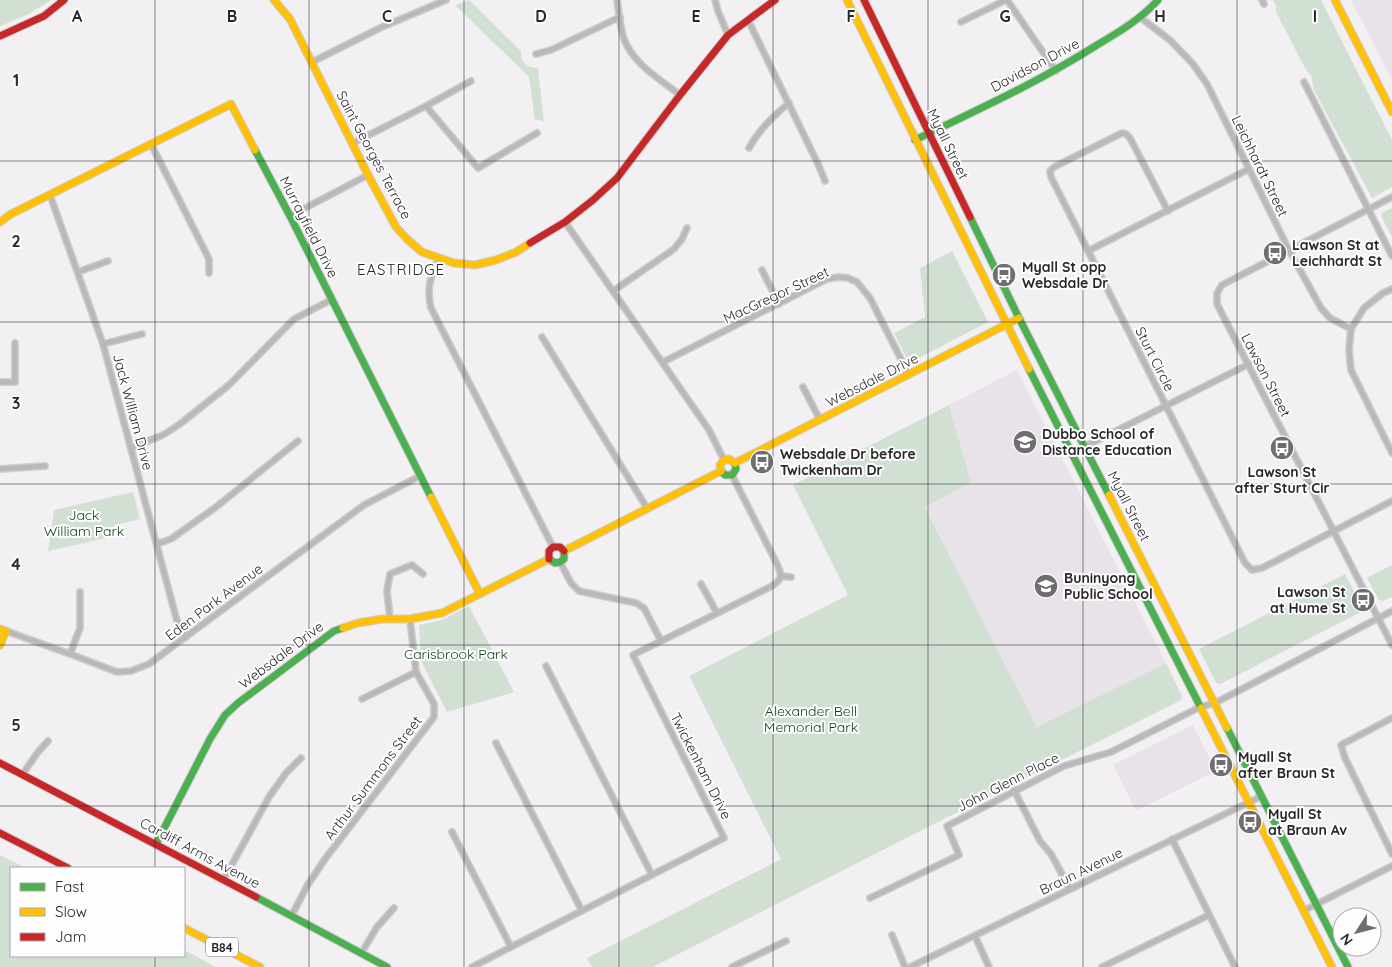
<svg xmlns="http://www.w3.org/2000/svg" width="1392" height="967" font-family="Quicksand,sans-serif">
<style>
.built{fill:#e9e2e9}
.green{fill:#d2e0d4}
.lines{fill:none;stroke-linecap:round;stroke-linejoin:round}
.street-casing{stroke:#cecdce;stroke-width:8}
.fast-casing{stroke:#cecdce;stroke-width:9}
.slow-casing{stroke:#cecdce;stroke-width:9}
.jam-casing{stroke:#cecdce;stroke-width:9}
.street{stroke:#bab9b9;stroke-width:5}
.fast{stroke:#4caf50;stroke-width:7}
.slow{stroke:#ffc107;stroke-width:7}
.jam{stroke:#c62828;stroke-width:7}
.grid{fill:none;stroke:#292729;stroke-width:1;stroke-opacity:0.55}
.labels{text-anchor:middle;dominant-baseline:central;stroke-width:4;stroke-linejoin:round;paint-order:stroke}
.shield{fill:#fffeff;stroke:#696869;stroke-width:1}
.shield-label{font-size:12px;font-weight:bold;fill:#292729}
.street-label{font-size:14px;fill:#292729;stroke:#fffeff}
.poi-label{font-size:14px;font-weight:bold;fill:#292729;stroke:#fffeff;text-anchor:start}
.park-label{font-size:14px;fill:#13431e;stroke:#fffeff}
.neighbourhood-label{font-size:15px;letter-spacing:1px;fill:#292729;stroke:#fffeff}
.grid-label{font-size:16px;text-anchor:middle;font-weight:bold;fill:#292729;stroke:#fffeff;stroke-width:4;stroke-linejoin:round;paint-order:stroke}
</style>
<rect width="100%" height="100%" fill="#f3f0f3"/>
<!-- built -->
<g class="built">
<polygon points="1351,0 1392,0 1392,80"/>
<polygon points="1017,370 1166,663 1037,727 925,506 971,482 949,405"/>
<polygon points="1193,725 1216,771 1136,811 1113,765"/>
</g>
<!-- green -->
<g class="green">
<polygon points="0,0 51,0 29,14 0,26"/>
<path d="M469,0L521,51C520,62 527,68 538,68L544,122L540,120H535L529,77L455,5Z"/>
<path d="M1272,0H1321L1392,140V187L1372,198L1314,90L1311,75L1306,70L1276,12C1277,8 1276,3 1272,0Z"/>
<polygon points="1392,208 1392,237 1381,216 1383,212"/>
<polygon points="952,251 988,322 909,363 894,333 925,317 920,268"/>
<polygon points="949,405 971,482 925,507 1037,727 1166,663 1182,696 1181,700 936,823 653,967 592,967 587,958 781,859 689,676 848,595 793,485"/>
<polygon points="133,492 140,519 113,526 115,536 48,551 54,510"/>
<polygon points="1392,565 1392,597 1383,601 1379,600 1367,578"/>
<polygon points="1345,574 1363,608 1361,612 1220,684 1216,683 1199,649"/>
<polygon points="469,606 514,692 447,712 421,661 419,625 442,620"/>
<polygon points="0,855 26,868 11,868 11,956 184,956 184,950 216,967 0,967"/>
</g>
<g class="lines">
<!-- street casing -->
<g class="street-casing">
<g id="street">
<path d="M617,0C619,13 620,27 624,39C634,65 660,79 680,95"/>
<polyline points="715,0 718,11 728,35"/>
<polyline points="1007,0 1056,71"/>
<polyline points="1262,0 1264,4"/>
<polyline points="1140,17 1171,41 1193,64 1207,84 1289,250 1321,308 1330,318 1351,329"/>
<polyline points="748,20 818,164 825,181"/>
<polyline points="961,22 1006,0"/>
<polyline points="536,54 551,50 620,17"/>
<polyline points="312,62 382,27 446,0"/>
<polyline points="1304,82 1392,256"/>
<polyline points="426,106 478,168 537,133"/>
<polyline points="353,143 426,106 471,81"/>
<polyline points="151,144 209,259 209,273"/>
<path d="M749,148C759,130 773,116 789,103"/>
<polyline points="50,195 103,344 177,621 186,637"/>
<polyline points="1392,197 1222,285 1217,293 1217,304 1392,645"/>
<polyline points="1168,211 1130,138 1126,134 1122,133 1054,167 1050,171 1051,177 1245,563 1252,570 1262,568 1392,501"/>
<polyline points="290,216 368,175"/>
<polyline points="565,222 709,430 724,460"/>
<polyline points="1088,251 1249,169"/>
<path d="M438,259C431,278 426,287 431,308L553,547"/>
<polyline points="762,270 779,304"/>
<polyline points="78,272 108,261"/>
<polyline points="1392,289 1383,293 1364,308 1351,329 1349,350 1351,370 1392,453"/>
<polyline points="613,291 674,249 682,239 687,228"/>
<polyline points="542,337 647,508"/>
<polyline points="103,344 142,334"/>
<polyline points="663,362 827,279 839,277 848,278 857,282 870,298 909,375"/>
<polyline points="0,382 15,382 15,343"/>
<polyline points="803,387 820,420"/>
<polyline points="131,448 163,435 180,424 229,385 294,319 331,300"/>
<polyline points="1072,453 1249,364"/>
<polyline points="0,469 45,466"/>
<polyline points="157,544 171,539 216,507 298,441"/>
<polyline points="560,562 571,583 579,591 636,603 644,608 661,641"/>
<polyline points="781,576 791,577"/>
<polyline points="701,584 717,613"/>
<polyline points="390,619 387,591 390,574 412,565 423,574"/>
<polyline points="6,631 70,654 117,672 131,671 149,664 364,505 420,476"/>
<polyline points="70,654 80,628 80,592"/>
<polyline points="546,666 652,875"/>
<polyline points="362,699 416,672"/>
<polyline points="1392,718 1341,745 1345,758 1392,854"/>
<polyline points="496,743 582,911"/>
<polyline points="22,775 38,752 48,741"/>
<polyline points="1014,790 1040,841 1051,854 1070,889"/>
<polyline points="452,832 511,947"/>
<polyline points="1172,839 1235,967"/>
<polyline points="224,879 269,797 286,773 301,758"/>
<polyline points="870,898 959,855 947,826 1064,766 1111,752 1200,707 1215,703 1392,611"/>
<polyline points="1303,911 1392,866"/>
<polyline points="292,915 307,886 325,859 434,717 434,704 416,672 410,619"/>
<polyline points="892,935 905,967"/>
<polyline points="975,936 989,967"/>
<polyline points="362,952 377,927 394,908"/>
<path d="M472,967L724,838L633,655L770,587C782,580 783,577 777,564L732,475"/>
<polyline points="732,967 786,941"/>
<polyline points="910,967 1262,796"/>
<polyline points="1102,967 1209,915"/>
</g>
</g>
<!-- fast casing -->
<g class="fast-casing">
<g id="fast">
<path d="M915,140C977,110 1039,82 1097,45C1119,32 1141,19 1158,0"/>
<polyline points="255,150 290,216 431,497"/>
<polyline points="970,217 1019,318 1109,495"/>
<polyline points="1029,369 1201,708"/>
<polyline points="721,471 725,475 732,475 736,469 735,463"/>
<polyline points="549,559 555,563 560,562 564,559 564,551"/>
<polyline points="1227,728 1348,967"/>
<polyline points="156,844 210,739 225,715 238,703 334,631 343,628"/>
<polyline points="256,897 387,967"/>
</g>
</g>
<!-- slow casing -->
<g class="slow-casing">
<g id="slow">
<polyline points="274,0 290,19 368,175 396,227 408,240 422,252 454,263 475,265 496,260 516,252 530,243"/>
<polyline points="847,0 1029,369"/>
<polyline points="1335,0 1392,112"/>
<polyline points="0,222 11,214 231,104 255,150"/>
<polyline points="735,463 1019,318"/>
<polyline points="721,471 720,465 724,460 729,459 735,463"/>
<polyline points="1109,495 1227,728"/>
<polyline points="431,497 480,594"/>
<polyline points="564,551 721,471"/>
<polyline points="343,628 358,623 382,619 410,619 442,613 549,559"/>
<polyline points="0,629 6,631 0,645"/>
<polyline points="1201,708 1332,967"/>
<polyline points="184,928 260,967"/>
</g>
</g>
<!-- jam casing -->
<g class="jam-casing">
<g id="jam">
<polyline points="864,0 970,217"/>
<polyline points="0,36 44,16 64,0"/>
<polyline points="530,243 565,222 593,200 617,178 680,95 728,35 775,0"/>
<polyline points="549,559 549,551 553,547 560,547 564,551"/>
<polyline points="0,763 256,897"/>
<polyline points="0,833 68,868"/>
</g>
</g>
<!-- street -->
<use href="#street" class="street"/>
<!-- fast -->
<use href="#fast" class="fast"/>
<!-- slow -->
<use href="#slow" class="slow"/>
<!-- jam -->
<use href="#jam" class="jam"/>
</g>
<!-- grid -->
<path class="grid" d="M155,0V868M309,0V967M464,0V967M619,0V967M773,0V967M928,0V967M1083,0V967M1237,0V967M0,161H1392M0,322H1392M0,484H1392M0,645H1392M0,806H1392M155,956V967"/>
<!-- icons -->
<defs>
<g id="bus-disc" transform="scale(1.25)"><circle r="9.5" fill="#706d70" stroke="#fffeff"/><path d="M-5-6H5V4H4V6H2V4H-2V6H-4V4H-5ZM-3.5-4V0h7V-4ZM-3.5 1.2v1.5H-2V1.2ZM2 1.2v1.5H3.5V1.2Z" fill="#fff"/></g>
<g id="school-disc" transform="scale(1.25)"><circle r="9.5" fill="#706d70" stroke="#fffeff"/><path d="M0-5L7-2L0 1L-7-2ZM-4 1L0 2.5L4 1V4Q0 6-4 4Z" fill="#fff"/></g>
</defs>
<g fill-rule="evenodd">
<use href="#bus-disc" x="1275" y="253"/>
<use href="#bus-disc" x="1004" y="275"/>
<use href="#school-disc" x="1025" y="442"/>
<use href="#bus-disc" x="1282" y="448"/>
<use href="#bus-disc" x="762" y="462"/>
<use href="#school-disc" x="1046" y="586"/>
<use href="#bus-disc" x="1363" y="600"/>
<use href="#bus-disc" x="1221" y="765"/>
<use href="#bus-disc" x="1250" y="822"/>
</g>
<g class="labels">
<!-- shield labels -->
<rect class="shield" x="206" y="937.5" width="32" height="19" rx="4"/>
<g class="shield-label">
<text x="222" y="947">B84</text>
</g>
<!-- street labels -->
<g class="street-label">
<text transform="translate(1035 65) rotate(-28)">Davidson Drive</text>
<text transform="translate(948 144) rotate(64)">Myall Street</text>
<text transform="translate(374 155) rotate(62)">Saint Georges Terrace</text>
<text transform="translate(1260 166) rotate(64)">Leichhardt Street</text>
<text transform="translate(309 227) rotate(63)">Murrayfield Drive</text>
<text transform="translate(776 295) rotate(-25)">MacGregor Street</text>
<text transform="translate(1155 359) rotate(63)">Sturt Circle</text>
<text transform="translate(1266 375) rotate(63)">Lawson Street</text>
<text transform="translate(872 380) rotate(-27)">Websdale Drive</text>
<text transform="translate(133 412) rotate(75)">Jack William Drive</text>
<text transform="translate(1129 506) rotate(63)">Myall Street</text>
<text transform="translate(214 602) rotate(-37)">Eden Park Avenue</text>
<text transform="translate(281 655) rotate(-37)">Websdale Drive</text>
<text transform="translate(701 766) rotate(63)">Twickenham Drive</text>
<text transform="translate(373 778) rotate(-53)">Arthur Summons Street</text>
<text transform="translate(1008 782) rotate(-27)">John Glenn Place</text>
<text transform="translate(200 853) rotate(28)">Cardiff Arms Avenue</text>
<text transform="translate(1081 871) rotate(-26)">Braun Avenue</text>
</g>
<!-- poi labels -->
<g class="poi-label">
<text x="1292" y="245">Lawson St at<tspan x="1292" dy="16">Leichhardt St</tspan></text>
<text x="1022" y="267">Myall St opp<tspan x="1022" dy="16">Websdale Dr</tspan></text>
<text x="1042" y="434">Dubbo School of<tspan x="1042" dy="16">Distance Education</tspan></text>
<text x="780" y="454">Websdale Dr before<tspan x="780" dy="16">Twickenham Dr</tspan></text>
<text x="1282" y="472" text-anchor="middle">Lawson St<tspan x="1282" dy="16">after Sturt Cir</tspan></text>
<text x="1064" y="578">Buninyong<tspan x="1064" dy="16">Public School</tspan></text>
<text x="1346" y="592" text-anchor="end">Lawson St<tspan x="1346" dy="16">at Hume St</tspan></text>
<text x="1238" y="757">Myall St<tspan x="1238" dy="16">after Braun St</tspan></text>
<text x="1268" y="814">Myall St<tspan x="1268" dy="16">at Braun Av</tspan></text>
</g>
<!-- park labels -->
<g class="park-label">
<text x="84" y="515">Jack<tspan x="84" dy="16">William Park</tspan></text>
<text x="456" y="654">Carisbrook Park</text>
<text x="811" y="711">Alexander Bell<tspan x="811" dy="16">Memorial Park</tspan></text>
</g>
<!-- neighbourhood labels -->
<g class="neighbourhood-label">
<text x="401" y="269">EASTRIDGE</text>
</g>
</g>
<g class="grid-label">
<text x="77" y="22">A</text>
<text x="232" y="22">B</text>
<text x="387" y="22">C</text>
<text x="541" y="22">D</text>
<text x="696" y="22">E</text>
<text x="851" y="22">F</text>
<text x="1005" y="22">G</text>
<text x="1160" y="22">H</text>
<text x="1315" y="22">I</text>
<text x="16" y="86">1</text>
<text x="16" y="247">2</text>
<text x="16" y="409">3</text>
<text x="16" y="570">4</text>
<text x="16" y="731">5</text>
</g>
<!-- legend -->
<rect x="10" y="867" width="175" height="90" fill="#fffeff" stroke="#a9a8a9"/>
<rect x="20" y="883" width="25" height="8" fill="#4caf50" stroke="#a9a8a9"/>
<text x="55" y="892" font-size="15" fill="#292729">Fast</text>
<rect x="20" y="908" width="25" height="8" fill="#ffc107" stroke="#a9a8a9"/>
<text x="55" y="917" font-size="15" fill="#292729">Slow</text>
<rect x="20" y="933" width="25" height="8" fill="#c62828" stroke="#a9a8a9"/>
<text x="55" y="942" font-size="15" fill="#292729">Jam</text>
<!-- north arrow -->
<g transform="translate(1357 932) rotate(234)"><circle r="24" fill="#fffeff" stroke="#a9a8a9"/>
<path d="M0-4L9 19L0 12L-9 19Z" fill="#706d70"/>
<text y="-8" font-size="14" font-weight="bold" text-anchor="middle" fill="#292729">N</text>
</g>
</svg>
